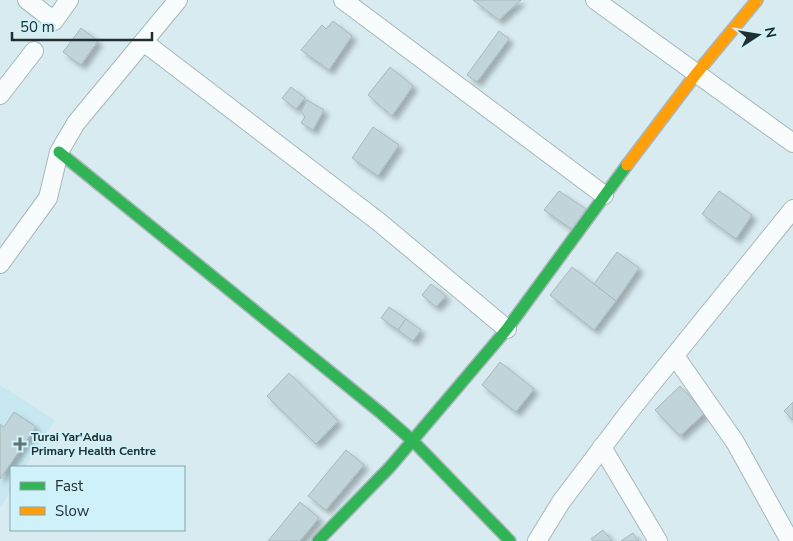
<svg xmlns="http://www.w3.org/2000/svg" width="793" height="541" font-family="'Nunito Sans',sans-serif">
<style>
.built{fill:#c8e8f1}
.building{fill:#c0d4da;stroke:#a9b8bc;filter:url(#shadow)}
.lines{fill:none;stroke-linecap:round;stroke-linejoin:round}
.street-casing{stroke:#a8b7bb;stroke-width:20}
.fast-casing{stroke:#a8b7bb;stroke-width:14}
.slow-casing{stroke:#a8b7bb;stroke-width:14}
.street{stroke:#f9fcfd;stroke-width:18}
.fast{stroke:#30b455;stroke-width:11}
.slow{stroke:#ff9f0a;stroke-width:11}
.poi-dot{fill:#617174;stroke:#cef1fa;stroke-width:2}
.labels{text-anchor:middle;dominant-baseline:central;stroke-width:4;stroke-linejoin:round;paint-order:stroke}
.poi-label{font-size:12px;font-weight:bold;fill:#212f32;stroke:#cef1fa;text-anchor:start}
</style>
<defs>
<filter id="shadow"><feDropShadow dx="4.5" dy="4.5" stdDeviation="2.5" flood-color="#0004"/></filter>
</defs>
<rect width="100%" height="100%" fill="#d8ebf0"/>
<!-- built -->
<polygon class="built" points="0,385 55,420 25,467 11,467 11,490 0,508"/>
<!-- building -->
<g class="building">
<polygon points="473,0 521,0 499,20"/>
<polygon points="333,21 352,36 329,70 301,50 322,25 326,29"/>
<polygon points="81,28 98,41 81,65 63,52"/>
<polygon points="499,31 509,39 477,82 467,75"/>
<polygon points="390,67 413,86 392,116 368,95"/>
<polygon points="291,87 305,98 296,109 282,98"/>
<polygon points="307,100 324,110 313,130 301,123 305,117 301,112"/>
<polygon points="373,127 399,145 378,176 352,158"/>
<polygon points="559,191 586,209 573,230 544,210"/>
<polygon points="719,191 752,215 736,239 702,214"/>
<polygon points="617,252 639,268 616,301 594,284"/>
<polygon points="572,267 616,301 594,330 550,295"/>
<polygon points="431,284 446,296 436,307 422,295"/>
<polygon points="389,307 406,319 398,330 381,318"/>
<polygon points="406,319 421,330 413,341 398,330"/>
<polygon points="500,362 534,389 516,412 482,385"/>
<polygon points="289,373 338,421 316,444 267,396"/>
<polygon points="680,386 705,413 680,436 655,410"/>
<polygon points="793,402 793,420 784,411"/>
<polygon points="14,412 36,427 0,479 0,424 4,427"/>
<polygon points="346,450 364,465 326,510 308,496"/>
<polygon points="300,502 319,518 300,541 268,541"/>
<polygon points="603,530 612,541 593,541 591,539"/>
<polygon points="633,533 639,541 621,541"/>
</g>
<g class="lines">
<!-- street casing -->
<g class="street-casing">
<g id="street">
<polyline points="27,0 54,21 69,0"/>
<polyline points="343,0 604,195"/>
<polyline points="595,0 793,143"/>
<polyline points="145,43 379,222 507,329"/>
<polyline points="0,95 34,51"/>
<polyline points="0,264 48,198 59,152 76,123 178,0"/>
<polyline points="675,356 735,442 790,541"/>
<polyline points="602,447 658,541"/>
<polyline points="537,541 561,502 629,412 793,209"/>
</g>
</g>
<!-- fast casing -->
<g class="fast-casing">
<g id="fast">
<polyline points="59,152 381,413 413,441 510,541"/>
<polyline points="318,541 390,467 507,329 627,165"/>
</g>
</g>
<!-- slow casing -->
<g class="slow-casing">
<polyline id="slow" points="627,165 696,74 757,0"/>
</g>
<!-- street -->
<use href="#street" class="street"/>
<!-- fast -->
<use href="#fast" class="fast"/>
<!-- slow -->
<use href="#slow" class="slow"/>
</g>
<!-- markers -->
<path class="poi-dot" d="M17.5 436.5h5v5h5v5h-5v5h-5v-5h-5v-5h5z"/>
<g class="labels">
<!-- poi labels -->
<g class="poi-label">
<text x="31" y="437">Turai Yar'Adua<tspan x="31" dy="14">Primary Health Centre</tspan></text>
</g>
</g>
<!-- legend -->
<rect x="10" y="466" width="175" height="65" fill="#cef1fa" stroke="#89a3aa"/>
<rect x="20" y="482" width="25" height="8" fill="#30b455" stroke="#89a3aa"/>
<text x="55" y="491" font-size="15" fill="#212f32">Fast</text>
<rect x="20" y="507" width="25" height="8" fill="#ff9f0a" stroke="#89a3aa"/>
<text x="55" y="516" font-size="15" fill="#212f32">Slow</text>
<!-- north arrow -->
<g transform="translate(758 35) rotate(78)" stroke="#cef1fa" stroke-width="4" paint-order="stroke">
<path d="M0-4L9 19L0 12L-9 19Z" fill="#212f32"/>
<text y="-8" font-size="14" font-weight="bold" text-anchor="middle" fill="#212f32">N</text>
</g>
<!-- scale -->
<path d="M12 32v8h140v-8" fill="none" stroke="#212f32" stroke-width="2.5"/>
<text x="20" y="32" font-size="15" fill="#212f32" stroke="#cef1fa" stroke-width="4" paint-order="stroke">50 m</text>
</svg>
